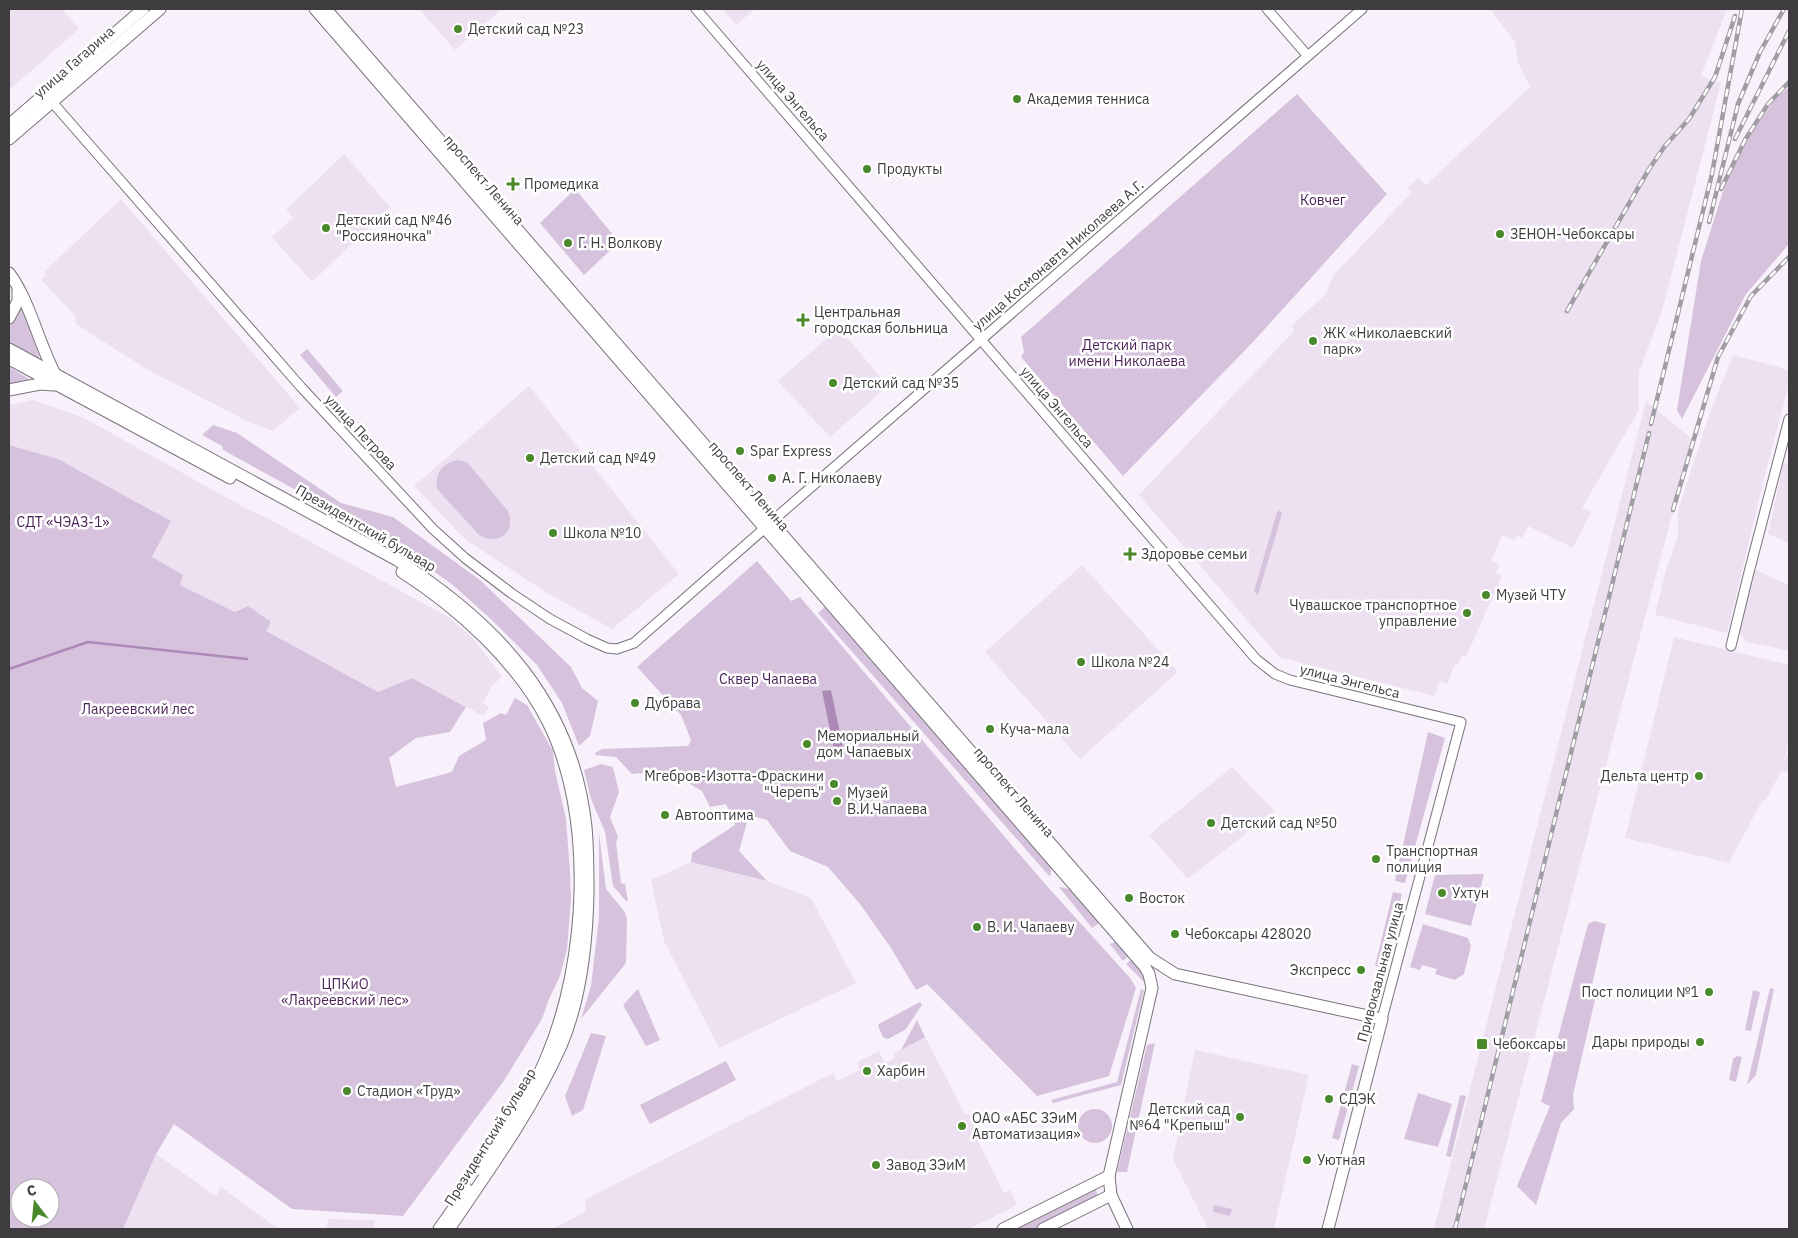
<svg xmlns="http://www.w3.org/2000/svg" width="1798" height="1238" font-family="'IBM Plex Sans',sans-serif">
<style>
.built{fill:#ede1f1}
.green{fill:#d7c2de;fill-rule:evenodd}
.water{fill:#ab8bb6}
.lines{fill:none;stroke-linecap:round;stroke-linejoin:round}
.stream{stroke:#ab8bb6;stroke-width:2.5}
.minor-casing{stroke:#78727a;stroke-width:11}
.major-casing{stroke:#78727a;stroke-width:13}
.minor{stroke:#fff;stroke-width:9}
.major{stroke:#fff;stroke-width:11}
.rail-casing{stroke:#a19da4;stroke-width:4.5}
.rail{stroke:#fff;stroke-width:2.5;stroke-dasharray:8;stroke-linecap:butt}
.poi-dot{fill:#49892b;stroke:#fff;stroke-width:2}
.labels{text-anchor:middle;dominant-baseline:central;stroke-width:5;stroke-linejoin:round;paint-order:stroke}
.poi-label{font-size:14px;fill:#3e3c3f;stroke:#fff;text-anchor:start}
.street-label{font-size:14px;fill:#3e3c3f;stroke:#fff}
.park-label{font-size:14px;fill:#4d245a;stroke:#fff}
</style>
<rect width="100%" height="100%" fill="#f8f1fb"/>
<!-- built -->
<g class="built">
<polygon points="9,9 62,9 79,29 9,90"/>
<polygon points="419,9 502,9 455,50"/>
<polygon points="722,9 755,9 736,25"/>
<polygon points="1490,9 1727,9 1701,76 1721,83 1662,311 1639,372 1639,410 1582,508 1591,512 1573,548 1528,526 1522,538 1517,535 1515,540 1502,535 1491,561 1500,565 1496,573 1502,576 1466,657 1462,655 1458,665 1455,664 1447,684 1440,681 1434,696 1279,657 1139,495 1295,330 1291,326 1326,294 1333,276 1412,192 1408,187 1418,178 1426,185 1530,87 1518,63 1515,42"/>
<polygon points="344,154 390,207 312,282 272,237 293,218 286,210"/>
<polygon points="121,199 300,408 273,431 249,422 148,370 76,324 75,315 41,280 46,275 44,272"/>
<polygon points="839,328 888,386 830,437 778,381"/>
<polygon points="1733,355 1789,370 1789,384 1765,475 1727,633 1655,615 1665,573 1678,536 1678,511 1709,415"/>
<polygon points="529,386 679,574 612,629 547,593 466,540 414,486"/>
<polygon points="33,400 84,418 249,510 267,518 447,616 474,639 502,677 492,686 483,702 489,707 483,716 412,678 378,692 265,631 235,612 180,585 182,575 152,558 171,521 58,459 9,445 9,405"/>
<polygon points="1646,401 1692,439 1484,1229 1434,1229"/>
<polygon points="1783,463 1789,465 1789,543 1768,534"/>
<polygon points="1082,565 1178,672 1080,759 985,652"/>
<polygon points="1754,569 1789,585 1789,651 1746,642 1739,631"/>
<polygon points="1674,637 1789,665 1789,743 1782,767 1789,749 1789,773 1781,771 1766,800 1762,801 1756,812 1729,863 1625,838"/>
<polygon points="1232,767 1275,811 1188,879 1149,835"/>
<polygon points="691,862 767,881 811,898 856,983 719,1048 664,941 651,880"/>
<polygon points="925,1037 965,1114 968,1113 980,1137 977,1139 1004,1193 1010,1190 1017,1205 969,1229 552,1229 585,1212 586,1199 833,1073 837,1081 860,1070 857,1062 879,1051 885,1063 895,1058 893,1054"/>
<polygon points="1195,1050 1309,1075 1274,1229 1208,1229 1173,1159"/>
<polygon points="156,1154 216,1196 221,1187 279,1229 123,1229"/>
<polygon points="329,1219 375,1220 374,1229 326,1229"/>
</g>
<!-- green -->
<g class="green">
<polygon points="1789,87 1789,244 1746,294 1682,419 1677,410 1701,261 1728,175 1751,134 1774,100"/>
<polygon points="1297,94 1387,194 1252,343 1123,476 1021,357 1024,352 1021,337"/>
<polygon points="575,189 619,242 584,275 540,223"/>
<polygon points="21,303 41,362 9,343 9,325 16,318"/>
<polygon points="307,349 343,391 336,397 300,355"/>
<polygon points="9,367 29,379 9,384"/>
<polygon points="213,425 237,433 341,503 393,517 480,580 571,667 582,688 598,701 590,736 579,746 562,703 537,665 495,623 453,585 398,546 223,450 222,446 202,435"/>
<path d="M9,445L58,459L171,521L152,557L183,575L180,585L235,612L248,606L271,622L266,631L378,692L412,678L466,707L450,732L416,738L389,758L396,787L452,772L459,756L486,740L483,723L501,713L506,715L515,698L527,705L553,751L555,771L566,819L570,872L571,898L567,949L560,976L549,999L542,1019L503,1082L403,1216L292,1209L174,1124L156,1154L123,1229H9ZM20,1188H50V1218H20Z"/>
<path d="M458,460L467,462L508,511C516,533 500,545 480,536L437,489C435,472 442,463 458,460Z"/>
<polygon points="1280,510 1282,514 1258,595 1254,591 1277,512"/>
<polygon points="757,561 791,601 800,597 1046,885 1131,979 1136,988 1109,1076 1037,1096 927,984 916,990 891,948 860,904 828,867 790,851 767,820 749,815 739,851 767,881 691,862 692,853 735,825 726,804 710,807 702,791 668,771 632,774 616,757 595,755 595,753 602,749 688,746 691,740 681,715 637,667"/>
<polygon points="826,606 1052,866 1050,877 818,613"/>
<polygon points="1428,732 1445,738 1405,883 1395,881"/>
<polygon points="601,764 613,767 619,792 610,817 618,837 616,842 621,883 625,884 628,901 626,901 613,886 605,832 591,799 584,770"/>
<polygon points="599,833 606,889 625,912 627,920 626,963 581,1019 591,986 599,917"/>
<polygon points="1484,874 1471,926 1425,914 1435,875"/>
<polygon points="1059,887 1075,890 1095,912 1098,924 1092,928"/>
<polygon points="1393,892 1402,894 1384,968 1375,966"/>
<polygon points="1594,921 1606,924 1591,989 1597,991 1573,1095 1574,1109 1561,1123 1536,1205 1517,1186 1550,1106 1541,1102 1588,924"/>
<polygon points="1423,924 1468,938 1471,946 1464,974 1455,980 1435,974 1437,969 1422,965 1420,970 1410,967"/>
<polygon points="1115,942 1123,947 1130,955 1123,961 1110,944"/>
<polygon points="1133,958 1145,977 1145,983 1126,964"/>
<polygon points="1770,988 1774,989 1756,1075 1747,1085"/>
<polygon points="638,989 660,1040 646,1046 623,1005"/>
<polygon points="1141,989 1144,990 1121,1085 1053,1103 1051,1100 1117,1082"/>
<polygon points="1753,990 1760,992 1751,1031 1745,1030"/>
<polygon points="920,1002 922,1005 905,1030 888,1039 883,1037 878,1026 879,1024"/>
<polygon points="917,1020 925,1037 901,1050"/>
<polygon points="591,1033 606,1036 583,1110 572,1116 565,1096"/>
<polygon points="1155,1043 1127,1172 1117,1172 1147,1045"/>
<polygon points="1737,1056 1742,1057 1736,1082 1729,1080 1733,1059"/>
<polygon points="726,1061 736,1080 650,1124 640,1105"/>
<polygon points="1352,1064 1359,1066 1339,1140 1332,1138"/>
<polygon points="1418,1093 1452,1104 1438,1147 1404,1139"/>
<polygon points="1460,1095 1466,1096 1451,1157 1446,1156"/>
<circle cx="1095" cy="1126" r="17"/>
<polygon points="1096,1189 1098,1198 1037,1229 1012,1229"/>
<polygon points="1214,1205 1232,1209 1230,1216 1213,1212"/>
</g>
<!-- water -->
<polygon class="water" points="831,690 843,747 834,749 822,691"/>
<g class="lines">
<!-- stream -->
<polyline class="stream" points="9,669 88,642 247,659"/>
<!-- minor casing -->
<g class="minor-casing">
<g id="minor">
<polyline points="696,9 1256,659 1275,674 1290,680 1461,722 1382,1019"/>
<polyline points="1267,9 1307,55"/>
<polyline points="52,102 301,387 433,529 465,558 511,593 550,619 587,639 607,648 617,649 634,643 765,528"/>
<polyline points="771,522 1362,9"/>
<polyline points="1731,646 1748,576 1789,419"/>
</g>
</g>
<!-- major casing -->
<g class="major-casing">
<g id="major">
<polyline points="315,9 1145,967 1149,974 1152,988 1109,1176 1111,1195 1127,1229"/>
<polyline points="326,9 1150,958 1175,974 1382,1019 1328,1229"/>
<polyline points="9,125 143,9"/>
<polyline points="9,139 160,9"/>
<path d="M9,273C29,299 39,344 55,374"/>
<polyline points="9,318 18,301 18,290"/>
<path d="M9,349L397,560C497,623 573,704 586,827C588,848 588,871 588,893C587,944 581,999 561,1046C532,1111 489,1170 449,1229"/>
<polyline points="9,359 230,478"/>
<polyline points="9,390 40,384 54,385"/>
<path d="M402,572C457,607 518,662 548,722C595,816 587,961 547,1056C531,1096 503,1133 480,1169"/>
<polyline points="439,1229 467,1189"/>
<polyline points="1003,1229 1109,1176"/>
<polyline points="1043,1229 1111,1195"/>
</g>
</g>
<!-- minor -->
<use href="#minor" class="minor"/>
<!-- major -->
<use href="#major" class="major"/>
<!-- rail casing -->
<g class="rail-casing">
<g id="rail">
<polyline points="1735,139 1789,31"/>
<polyline points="1721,189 1745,140 1768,104 1789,82"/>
<polyline points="1709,222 1738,104 1760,52 1784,9"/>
<polyline points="1567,311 1649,169 1665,146 1689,119 1715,77 1735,16"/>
<polyline points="1651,424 1712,174 1742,9"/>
<polyline points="1673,510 1718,357 1751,296 1789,257"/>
<polyline points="1455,1229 1649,433"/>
</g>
</g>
<!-- rail -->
<use href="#rail" class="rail"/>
</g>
<!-- markers -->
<g class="poi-dot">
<circle cx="458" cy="29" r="5"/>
<circle cx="1017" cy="99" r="5"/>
<circle cx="867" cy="169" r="5"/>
<path d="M510.5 176.5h5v5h5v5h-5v5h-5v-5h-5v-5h5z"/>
<circle cx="326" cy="228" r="5"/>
<circle cx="1500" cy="234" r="5"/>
<circle cx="568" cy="243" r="5"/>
<path d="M800.5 312.5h5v5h5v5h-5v5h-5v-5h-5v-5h5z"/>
<circle cx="1313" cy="341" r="5"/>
<circle cx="833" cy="383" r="5"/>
<circle cx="740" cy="451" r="5"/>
<circle cx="530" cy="458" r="5"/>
<circle cx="772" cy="478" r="5"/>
<circle cx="553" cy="533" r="5"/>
<path d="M1127.5 546.5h5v5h5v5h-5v5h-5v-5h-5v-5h5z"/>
<circle cx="1486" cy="595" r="5"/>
<circle cx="1467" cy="613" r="5"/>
<circle cx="1081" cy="662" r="5"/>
<circle cx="635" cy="703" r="5"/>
<circle cx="990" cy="729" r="5"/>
<circle cx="807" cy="744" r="5"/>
<circle cx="1699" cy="776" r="5"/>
<circle cx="834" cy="784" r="5"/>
<circle cx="837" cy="801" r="5"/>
<circle cx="665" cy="815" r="5"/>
<circle cx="1211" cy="823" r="5"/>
<circle cx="1376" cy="859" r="5"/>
<circle cx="1442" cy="893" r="5"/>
<circle cx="1129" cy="898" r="5"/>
<circle cx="977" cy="927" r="5"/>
<circle cx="1175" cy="934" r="5"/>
<circle cx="1361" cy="970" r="5"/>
<circle cx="1709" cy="992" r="5"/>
<circle cx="1700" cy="1042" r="5"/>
<rect x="1476" y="1038" width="12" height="12" rx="2.5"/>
<circle cx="867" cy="1071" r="5"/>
<circle cx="347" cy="1091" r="5"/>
<circle cx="1329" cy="1099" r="5"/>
<circle cx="1240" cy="1117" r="5"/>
<circle cx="962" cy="1126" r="5"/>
<circle cx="1307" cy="1160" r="5"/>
<circle cx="876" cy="1165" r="5"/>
</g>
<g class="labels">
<!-- poi labels -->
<g class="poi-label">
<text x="468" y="29">Детский сад №23</text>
<text x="1027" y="99">Академия тенниса</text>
<text x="877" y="169">Продукты</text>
<text x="524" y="184">Промедика</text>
<text x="336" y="220">Детский сад №46<tspan x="336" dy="16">"Россияночка"</tspan></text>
<text x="1510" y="234">ЗЕНОН-Чебоксары</text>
<text x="578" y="243">Г. Н. Волкову</text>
<text x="814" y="312">Центральная<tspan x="814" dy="16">городская больница</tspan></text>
<text x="1323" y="333">ЖК «Николаевский<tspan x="1323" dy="16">парк»</tspan></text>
<text x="843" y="383">Детский сад №35</text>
<text x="750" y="451">Spar Express</text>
<text x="540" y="458">Детский сад №49</text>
<text x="782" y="478">А. Г. Николаеву</text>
<text x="563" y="533">Школа №10</text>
<text x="1141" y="554">Здоровье семьи</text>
<text x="1496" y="595">Музей ЧТУ</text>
<text x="1457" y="605" text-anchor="end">Чувашское транспортное<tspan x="1457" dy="16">управление</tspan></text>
<text x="1091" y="662">Школа №24</text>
<text x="645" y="703">Дубрава</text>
<text x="1000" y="729">Куча-мала</text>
<text x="817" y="736">Мемориальный<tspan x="817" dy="16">дом Чапаевых</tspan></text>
<text x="824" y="776" text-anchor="end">Мгебров-Изотта-Фраскини<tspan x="824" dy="16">"Черепъ"</tspan></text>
<text x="1689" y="776" text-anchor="end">Дельта центр</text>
<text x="847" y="793">Музей<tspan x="847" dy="16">В.И.Чапаева</tspan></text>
<text x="675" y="815">Автооптима</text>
<text x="1221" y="823">Детский сад №50</text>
<text x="1386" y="851">Транспортная<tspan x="1386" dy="16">полиция</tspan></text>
<text x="1452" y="893">Ухтун</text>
<text x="1139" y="898">Восток</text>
<text x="987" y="927">В. И. Чапаеву</text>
<text x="1185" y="934">Чебоксары 428020</text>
<text x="1351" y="970" text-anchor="end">Экспресс</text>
<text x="1699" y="992" text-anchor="end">Пост полиции №1</text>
<text x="1690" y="1042" text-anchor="end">Дары природы</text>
<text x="1493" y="1044">Чебоксары</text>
<text x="877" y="1071">Харбин</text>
<text x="357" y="1091">Стадион «Труд»</text>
<text x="1339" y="1099">СДЭК</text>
<text x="1230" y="1109" text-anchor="end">Детский сад<tspan x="1230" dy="16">№64 "Крепыш"</tspan></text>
<text x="972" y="1118">ОАО «АБС ЗЭиМ<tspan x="972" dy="16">Автоматизация»</tspan></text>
<text x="1317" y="1160">Уютная</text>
<text x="886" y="1165">Завод ЗЭиМ</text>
</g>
<!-- street labels -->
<g class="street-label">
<text transform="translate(74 62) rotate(-41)">улица Гагарина</text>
<text transform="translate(793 100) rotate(49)">улица Энгельса</text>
<text transform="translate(484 180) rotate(49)">проспект Ленина</text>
<text transform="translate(1058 255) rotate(-41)">улица Космонавта Николаева А.Г.</text>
<text transform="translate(1057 407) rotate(49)">улица Энгельса</text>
<text transform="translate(361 432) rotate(47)">улица Петрова</text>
<text transform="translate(749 486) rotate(49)">проспект Ленина</text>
<text transform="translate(366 528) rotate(30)">Президентский бульвар</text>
<text transform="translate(1350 681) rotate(14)">улица Энгельса</text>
<text transform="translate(1014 792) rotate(49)">проспект Ленина</text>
<text transform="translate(1380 972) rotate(-75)">Привокзальная улица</text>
<text transform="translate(490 1137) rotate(-58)">Президентский бульвар</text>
</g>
<!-- park labels -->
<g class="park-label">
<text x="1323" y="200">Ковчег</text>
<text x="1127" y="345">Детский парк<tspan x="1127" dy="16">имени Николаева</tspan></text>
<text x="63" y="522">СДТ «ЧЭАЗ-1»</text>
<text x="768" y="679">Сквер Чапаева</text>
<text x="138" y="709">Лакреевский лес</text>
<text x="345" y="984">ЦПКиО<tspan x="345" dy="16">«Лакреевский лес»</tspan></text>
</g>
</g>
<!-- border -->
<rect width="1798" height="1238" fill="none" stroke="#3e3c3f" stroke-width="20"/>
<!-- north arrow -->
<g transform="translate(35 1203) rotate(344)"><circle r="24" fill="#ffffff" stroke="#b2b1b2"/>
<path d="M0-4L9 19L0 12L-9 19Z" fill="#49892b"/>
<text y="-8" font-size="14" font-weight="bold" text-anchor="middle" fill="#3e3c3f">С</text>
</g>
</svg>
